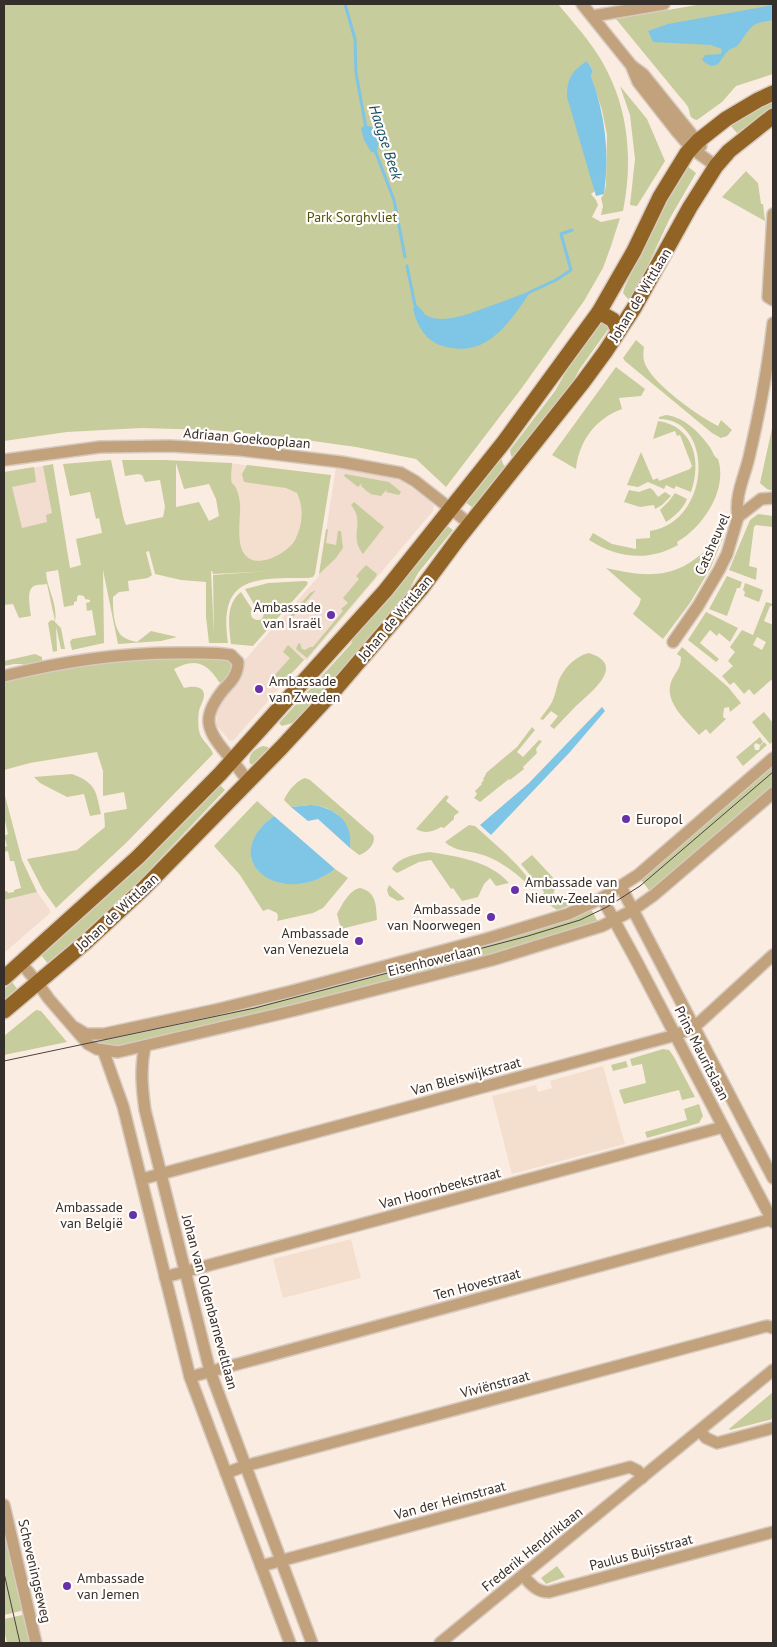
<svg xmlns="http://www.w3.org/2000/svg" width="777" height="1647" font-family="'PT Sans',sans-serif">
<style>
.commercial{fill:#f2ddd0}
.built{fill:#f4dfce}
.green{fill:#c6cc9c;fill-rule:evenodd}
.water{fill:#7fc5e5}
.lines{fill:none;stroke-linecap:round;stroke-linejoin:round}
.stream{stroke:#7fc5e5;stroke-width:3}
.minor-casing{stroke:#d7cac0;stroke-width:14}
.major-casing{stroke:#d7cac0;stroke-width:18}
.minor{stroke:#c2a27c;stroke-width:11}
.major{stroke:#916324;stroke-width:15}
.tram{stroke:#4a433e;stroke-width:1}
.poi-dot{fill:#6731a8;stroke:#fffcfa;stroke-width:2}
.labels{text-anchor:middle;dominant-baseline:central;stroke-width:4.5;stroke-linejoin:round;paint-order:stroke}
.park-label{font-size:14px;fill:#50550b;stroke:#fffcfa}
.street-label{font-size:14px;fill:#352f2b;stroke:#fffcfa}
.poi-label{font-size:14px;fill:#352f2b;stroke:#fffcfa;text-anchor:end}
.water-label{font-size:15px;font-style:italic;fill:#124c62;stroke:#fffcfa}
</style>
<rect width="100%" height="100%" fill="#fbece1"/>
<!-- commercial -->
<g class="commercial">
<polygon points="50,465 70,568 16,577 4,472"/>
<polygon points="336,467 366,472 402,481 431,502 434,506 433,511 307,660 304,660 233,741 229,740 216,725 217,710 238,679 242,663 319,576"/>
<polygon points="37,892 50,910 50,913 4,953 4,900"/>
</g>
<!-- built -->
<g class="built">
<polygon points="229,463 325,475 311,569 224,574"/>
<polygon points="603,1066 625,1144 512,1174 492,1096 536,1085 538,1092 552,1088 550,1081"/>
<polygon points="351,1239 361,1278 283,1298 273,1259"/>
</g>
<!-- green -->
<g class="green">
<path d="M4,4H558C571,20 585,35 596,52C628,100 634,156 623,211L601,215L603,206L601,198L604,194L606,185L607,135L602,110L591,76L593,71L587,61L595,191L591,194L596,200L598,205L592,217L601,222L620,218L611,246L603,268L584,301L521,389L446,487L416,459L356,447L284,437L213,430L141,428L67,432L4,441Z"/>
<path d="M702,4H773V74L736,86L722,102L697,120C688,118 691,114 688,107C686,104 683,100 680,97L616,19Z"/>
<polygon points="620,86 647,119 665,161 637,206 630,205 635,159 630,115"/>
<polygon points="773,99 773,108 737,133 729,124"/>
<polygon points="687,166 696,173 670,218 634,295 628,299 623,293 624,289 652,227"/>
<polygon points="746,171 758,183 761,204 763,204 765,221 722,197"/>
<polygon points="600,321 607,322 609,328 579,370 567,394 515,458 511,456 510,450 555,391 575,356"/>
<path d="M636,340L644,347C643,354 643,360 646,366C657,387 697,415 718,426L721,420L732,430L727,436L721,438L712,433L625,361L623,358Z"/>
<path d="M616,367L645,389L641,396L619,398L622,409C595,419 579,441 576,469L552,455Z"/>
<path d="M666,415C684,417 699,432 709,446C713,451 713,456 718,459C728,490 703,527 677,542L678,545C648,562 617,558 589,540L593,533L612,544L636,549V539L650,538V531C711,522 715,419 659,419V417Z"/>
<path d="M658,421C694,426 702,462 691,492L676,486L674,489L666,485L664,489L648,482L638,487L627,485L641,452L653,480L658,478L659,481L690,469L692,466L680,435L677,436L675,431L653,439Z"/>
<polygon points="773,424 773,491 767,489 760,483"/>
<polygon points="501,457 503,464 507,468 476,510 465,502"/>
<path d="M111,460L124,520L126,525L163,517L165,507L160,480L145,482L142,475L138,474L125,476L122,460H164L232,463C232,468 230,478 232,483C232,484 234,484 234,485C238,490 239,497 240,503C241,517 235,545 246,556C258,569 288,553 295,540C303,525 304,508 297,493L286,488L244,482L242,474L247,465L331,475L315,574L313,577L308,578C254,578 218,576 228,643H209L206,617V582L181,580L155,574L149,551L146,552L152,575L148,578L128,581L129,591L119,592L113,597C113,608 113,632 125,638C128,640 133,641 137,642L151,631L177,637L161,641L118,644L103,570L104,643L72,650L70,642L72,639L96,635L92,610L87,611L86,603L90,602V600L85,599L84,596L79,595L77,597V601L74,602V605L64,607L58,570L46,572C47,590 58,603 55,622L61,628L65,649H61L56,627L57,651L53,652L48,623L51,620L55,621L47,584C44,585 37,584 34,586C26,590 30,608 31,616L19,618L13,604L4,605V472L34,467L36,482L12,487L22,528L47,522L46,515L52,513L43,466L53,464L70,568L81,565L76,539L102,533L99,518L96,519L90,492L70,496L63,464ZM176,463L184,489L209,484L216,499L219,516L209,521L199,502L176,507ZM194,571H212L213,574L269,571L213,575L214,635L211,571Z"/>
<polygon points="345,474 389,482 401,492 399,495 386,492 387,489 381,496 370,494 370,492 369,493 361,486 362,483 358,487 344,476"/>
<polygon points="650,488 653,490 658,497 665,492 671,496 662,505 655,509 654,505 640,507 624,502 629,490 639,492"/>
<path d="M675,493L687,499C683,509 675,516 666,522L660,510L669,501Z"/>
<path d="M354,502L384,527L363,554C348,535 366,523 351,505Z"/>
<polygon points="758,514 773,516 773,527 756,525 754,527 749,566 757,568 756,580 729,570 750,520"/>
<polygon points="446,525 453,530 418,573 407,594 368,644 294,725 292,723 282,726 279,723 351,644 354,635"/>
<polygon points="326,529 328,530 326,543 336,545 338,531 341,531 343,548 335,559 319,574"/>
<path d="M724,535L711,567L690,603L663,639L633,614L639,605L641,599L606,568C632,574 659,579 684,566C698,559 711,545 724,535Z"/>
<polygon points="366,565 377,574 375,578 307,658 296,649 298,644 300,643 302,649 305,650 310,647 313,647 343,611 341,609 348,603 343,598 359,579 356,576"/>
<polygon points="727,576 742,582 740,588 737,588 727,616 709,609"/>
<path d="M305,581L308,582L307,585L253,646L231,644C229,627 225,604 241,592L252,609C249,615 252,621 260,620L263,617L264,612L260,607L255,606L245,589L268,583Z"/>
<polygon points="745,583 763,590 759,602 744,596 745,592 743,590"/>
<polygon points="316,590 294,616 289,617 310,593"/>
<path d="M766,602L773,604V606H770L764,621L773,625V681L771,680L754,695L749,689L744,694L734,682L730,685L722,676L733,666L728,661L735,652L730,647L742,630L753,635ZM757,637L766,642L762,650L753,645Z"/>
<polygon points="706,612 738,628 730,642 719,633 717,636 710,630 700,643 719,659 716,662 688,640"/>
<polygon points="288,645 304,660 283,682 274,676 290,658 283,652"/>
<path d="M682,647L728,687L741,703L730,712L729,707L724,708L723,717L726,719L710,734L706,729L699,735C687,721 664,703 671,682C675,672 681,669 681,657L677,654Z"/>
<path d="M589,653C628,665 590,693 575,707C568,714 561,722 554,729L550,726L558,716L551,711L543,720L540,719C544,713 549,708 552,702C555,696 556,689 558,683C562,670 575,656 589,653Z"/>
<polygon points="35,654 42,657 42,662 40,664 14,664 4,666 4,661"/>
<path d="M134,657L229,659L234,667L226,679L221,683L219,682C207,662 194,658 174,669L184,688C191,686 204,685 204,695C204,700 200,706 199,711C198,717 198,725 199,731C201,741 211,746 213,754L126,843L56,908L43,890L27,859L77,850L105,827L104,813L127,809L124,792L103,796V771L97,752L30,763L4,770V679Z"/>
<polygon points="764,712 773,723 773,741 770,744 752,722"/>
<polygon points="532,727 535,730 517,752 523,757 539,740 542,741 536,749 537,753 523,767 524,769 510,780 509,779 480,802 474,798 477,794 475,791 482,784 481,783 484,780 483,779 486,774 486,773 517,747"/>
<polygon points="760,737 763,742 760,745 756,743 754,745 755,750 759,750 760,746 764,742 767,745 743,766 736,757"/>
<path d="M263,746L268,747L269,752C264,757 258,766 250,764C247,755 255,748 263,746Z"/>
<polygon points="773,762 773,788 651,893 639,877"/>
<path d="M72,774C96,783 96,791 101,814L90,816L84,794L67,797L40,783L34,777Z"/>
<path d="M305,778L310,780L373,835C377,843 367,853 359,855L350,848C353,827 339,809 318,806C309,805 300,806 291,807L284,800C287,792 297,780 305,778Z"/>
<polygon points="218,783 225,790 155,864 137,887 49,965 41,955 142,863"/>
<polygon points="4,792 22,860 37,892 4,900 4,892 7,891 8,893 14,892 14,890 21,888 14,861 10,861 8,851 4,852 4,847 7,846 4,836 8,834 4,816"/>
<path d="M446,795L449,797L446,801L459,812L454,816V819L444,828L441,827C433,832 425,834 416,829Z"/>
<path d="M257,801L274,816C214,861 283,909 335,869L348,878L323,908L313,913L277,921L278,917L277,913L268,909L263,911L240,875L214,846Z"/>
<path d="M469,825L475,826C489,839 531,873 534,890C520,876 504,863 486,856C471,850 457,853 445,842Z"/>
<path d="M429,852C456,856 490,861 509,883L496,886L490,878L484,884L478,897L462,901L453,888L451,889L431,860L419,862L397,873L392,869C398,857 417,854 429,852Z"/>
<path d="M532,855L559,884V886C554,889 552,893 555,899L563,902L569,898L575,903L557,910L545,902L542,898L544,892L521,864Z"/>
<polygon points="389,885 405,899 398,901 389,896 387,890"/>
<path d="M360,888C377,892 376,906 377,920L341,929L337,914C342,905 349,890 360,888Z"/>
<polygon points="590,907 599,924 560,938 122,1048 104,1047 88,1040"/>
<polygon points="12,982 18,990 4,1002 4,989"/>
<polygon points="36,1010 41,1011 67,1042 4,1055 4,1036"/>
<polygon points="663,1049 669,1050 674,1057 695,1097 682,1100 679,1090 624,1104 619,1090 646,1083 642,1064 632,1066 630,1059"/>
<polygon points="626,1061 628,1067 613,1071 611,1065"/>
<polygon points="699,1104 703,1116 699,1123 647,1138 645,1132 687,1120 684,1109"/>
<polygon points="773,1392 773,1419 730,1430 729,1429"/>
<polygon points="4,1516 25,1610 4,1615"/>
<polygon points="557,1566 565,1577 546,1584 541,1578"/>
<polygon points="27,1614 34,1643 7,1643 4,1630 4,1619"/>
</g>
<!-- water -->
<g class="water">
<path d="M773,5V20C767,21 759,22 754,25C745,32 742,42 736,47C736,47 730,49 729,50C720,57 719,75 702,60L705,55L721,54L722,49L711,45L653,42L648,31L668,24Z"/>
<path d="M587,61L593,71L591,76C605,114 610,153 604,194L596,196L567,97C567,78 572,71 587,61Z"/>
<path d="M365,125L375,128C378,137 380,145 376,153L371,152L364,140L361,128Z"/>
<path d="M531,291C509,323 487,359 443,346C425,341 417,325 413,309L415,305C432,331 468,314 490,306C504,301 517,296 531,291Z"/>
<polygon points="602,707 605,711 570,752 491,835 480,825 529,783"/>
<path d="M311,805C335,807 354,822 350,848L318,819L308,821L291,807Z"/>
<path d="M274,816L335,869C282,910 214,860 274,816Z"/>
</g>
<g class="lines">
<!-- stream -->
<g class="stream">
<polyline points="345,4 355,39 356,73 366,128"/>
<polyline points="374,150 376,153 394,200 405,257"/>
<polyline points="407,266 415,305 423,314"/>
<polyline points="528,293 556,280 571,270 561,234 572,230"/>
</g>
<!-- minor casing -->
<g class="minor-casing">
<g id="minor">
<polyline points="582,4 631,65 638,82 678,133 691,148 716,166"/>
<polyline points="593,16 664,4"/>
<polyline points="632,66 643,74 701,146"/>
<polyline points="773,214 768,297 773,300"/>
<polyline points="4,460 100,447 170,446 240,450 341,462 401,473 415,481 470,524"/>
<path d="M738,517C734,495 746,474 750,453C760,410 768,367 773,323"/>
<polyline points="673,642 698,606 719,570 727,554 738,517 761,499 773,498"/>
<path d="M4,676C63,661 124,652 185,653C200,653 217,652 231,655L238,662C238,674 232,681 224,689C202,716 205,728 226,753C234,762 241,772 248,781"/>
<polyline points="621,887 773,1178"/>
<polyline points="602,898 637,962 773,1222"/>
<polyline points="21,963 37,982 49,999 88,1044 97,1049 118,1052 296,1010 492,960 602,926 633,910 654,895 773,793"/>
<polyline points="76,1028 86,1034 104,1034 215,1010 292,991 486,939 568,914 602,898 638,875 773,758"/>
<path d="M145,1046C140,1068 142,1088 145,1110L210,1371L312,1643"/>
<polyline points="103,1050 123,1106 190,1377 290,1643"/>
<polyline points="142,1179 676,1035 694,1027 701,1021 773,955"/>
<polyline points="165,1277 723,1127"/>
<polyline points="190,1377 772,1219"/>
<polyline points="700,1431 706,1438 717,1443 773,1428"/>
<polyline points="226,1473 245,1466 767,1326 773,1328"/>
<polyline points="4,1505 36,1643"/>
<polyline points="261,1566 630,1467 638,1471 642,1478"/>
<path d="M523,1576C531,1584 536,1592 549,1592L773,1532"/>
<polyline points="440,1643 773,1370"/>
</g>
</g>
<!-- major casing -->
<g class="major-casing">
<g id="major">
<polyline points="599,312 613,320 619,331"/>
<polyline points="4,978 138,857 220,774 385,591 504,442 599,312 634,251 660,197 687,153 698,141 726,119 758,100 773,93"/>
<polyline points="4,1011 87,941 143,889 281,748 333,692 421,589 458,539 583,382 605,352 634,308 690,207 716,166 729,151 773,116"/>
</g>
</g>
<!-- minor -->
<use href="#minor" class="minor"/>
<!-- major -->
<use href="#major" class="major"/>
<!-- tram -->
<g class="tram">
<polyline points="4,1061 255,1008 528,936 580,920 607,907 640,886 773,772"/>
<polyline points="4,1573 20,1643"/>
</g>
</g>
<!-- markers -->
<g class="poi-dot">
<circle cx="331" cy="615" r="5"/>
<circle cx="259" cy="689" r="5"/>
<circle cx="626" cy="819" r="5"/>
<circle cx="515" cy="890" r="5"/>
<circle cx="491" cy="917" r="5"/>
<circle cx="359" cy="941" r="5"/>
<circle cx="133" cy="1215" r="5"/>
<circle cx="67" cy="1586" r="5"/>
</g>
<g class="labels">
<!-- park labels -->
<g class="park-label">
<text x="352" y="217">Park Sorghvliet</text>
</g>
<!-- street labels -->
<g class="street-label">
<text transform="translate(640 295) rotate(-59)">Johan de Wittlaan</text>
<text transform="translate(247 438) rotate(5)">Adriaan Goekooplaan</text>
<text transform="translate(712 544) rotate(-66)">Catsheuvel</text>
<text transform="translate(395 618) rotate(-50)">Johan de Wittlaan</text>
<text transform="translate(117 912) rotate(-43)">Johan de Wittlaan</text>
<text transform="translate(434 960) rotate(-14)">Eisenhowerlaan</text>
<text transform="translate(702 1053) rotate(63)">Prins Mauritslaan</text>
<text transform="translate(466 1076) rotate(-15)">Van Bleiswijkstraat</text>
<text transform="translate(440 1188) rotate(-15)">Van Hoornbeekstraat</text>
<text transform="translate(477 1284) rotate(-15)">Ten Hovestraat</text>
<text transform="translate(210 1302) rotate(75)">Johan van Oldenbarneveltlaan</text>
<text transform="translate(495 1384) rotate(-15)">Viviënstraat</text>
<text transform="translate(450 1500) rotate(-15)">Van der Heimstraat</text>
<text transform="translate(532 1549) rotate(-39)">Frederik Hendriklaan</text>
<text transform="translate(641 1552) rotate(-15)">Paulus Buijsstraat</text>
<text transform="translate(35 1571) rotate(77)">Scheveningseweg</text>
</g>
<!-- poi labels -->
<g class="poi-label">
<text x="321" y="607">Ambassade<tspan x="321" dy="16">van Israël</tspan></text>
<text x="269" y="681" text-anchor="start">Ambassade<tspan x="269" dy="16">van Zweden</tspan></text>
<text x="636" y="819" text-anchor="start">Europol</text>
<text x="525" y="882" text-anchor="start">Ambassade van<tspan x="525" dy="16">Nieuw-Zeeland</tspan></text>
<text x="481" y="909">Ambassade<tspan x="481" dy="16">van Noorwegen</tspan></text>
<text x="349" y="933">Ambassade<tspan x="349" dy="16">van Venezuela</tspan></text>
<text x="123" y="1207">Ambassade<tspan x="123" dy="16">van België</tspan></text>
<text x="77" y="1578" text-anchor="start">Ambassade<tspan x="77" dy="16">van Jemen</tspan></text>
</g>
<!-- water labels -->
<g class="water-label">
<text transform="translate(386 142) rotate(72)">Haagse Beek</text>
</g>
</g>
<!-- border -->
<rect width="777" height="1647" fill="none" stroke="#352f2b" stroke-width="10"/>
</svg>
